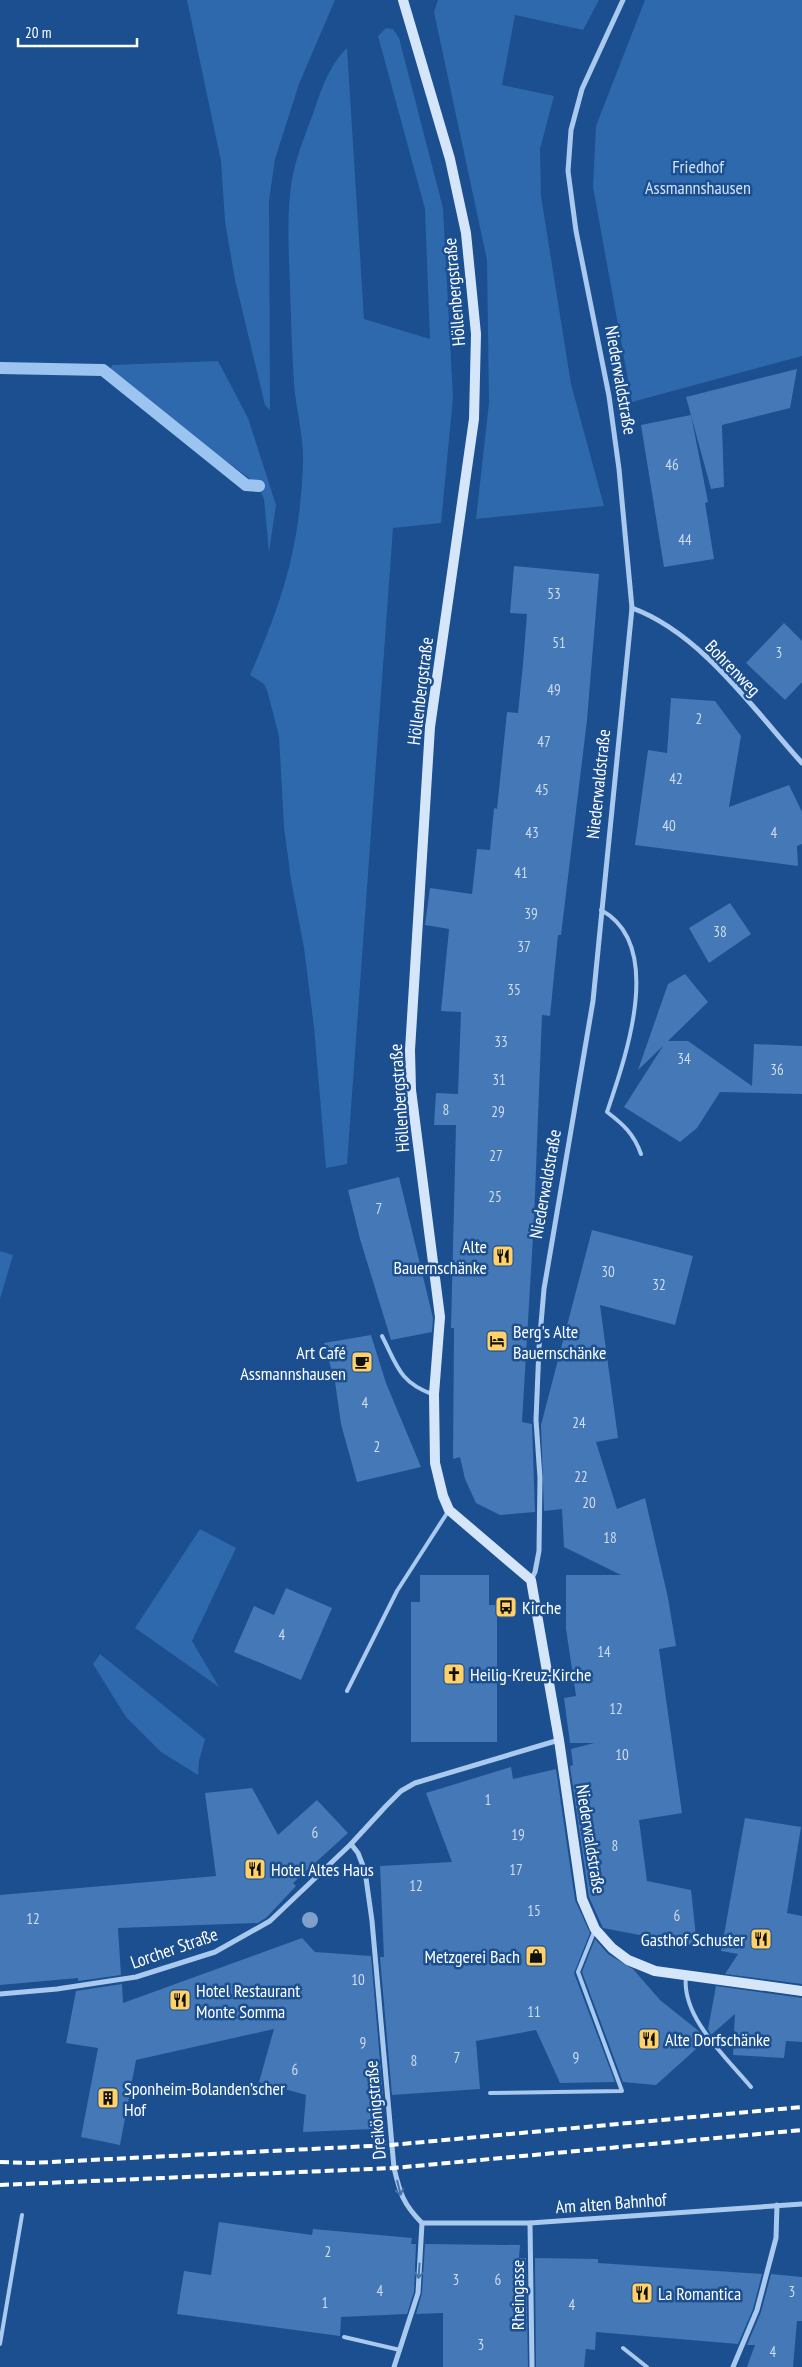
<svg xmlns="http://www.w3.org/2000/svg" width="802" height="2367" font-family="'PT Sans Narrow',sans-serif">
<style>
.green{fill:#2e69ad}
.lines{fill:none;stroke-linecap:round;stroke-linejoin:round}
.stream{stroke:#9cc4f0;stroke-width:12}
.building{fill:#4478b7}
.lane{stroke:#a9c9ee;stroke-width:4}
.street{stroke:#a9c9ee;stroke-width:5}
.secondary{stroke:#d6e6fa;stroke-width:10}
.rail{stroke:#fff;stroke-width:4;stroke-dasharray:9 4;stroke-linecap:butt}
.tree{fill:#7ea0ca}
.oneway{stroke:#4674ac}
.labels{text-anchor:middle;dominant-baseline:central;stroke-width:5;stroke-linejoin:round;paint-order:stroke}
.number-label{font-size:15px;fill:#d0dded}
.park-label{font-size:18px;fill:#cfe3fa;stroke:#1b4f8f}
.street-label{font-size:18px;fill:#fff;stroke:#1b4f8f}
.poi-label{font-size:18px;fill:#fff;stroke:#1b4f8f;text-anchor:start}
</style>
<rect width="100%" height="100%" fill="#1b4f8f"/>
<!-- green -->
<g class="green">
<polygon points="187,0 335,0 299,84 275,159 269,201 270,410 265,405 235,280 225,221 221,161"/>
<polygon points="438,0 599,0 583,30 515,15 502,85 554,96 540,149 541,196 571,384 604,506 476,519 489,403 487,260 434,12"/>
<polygon points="645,0 802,0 802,356 632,402 593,187 596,126"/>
<path d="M386,28L393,29L399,38L443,208L453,398L441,523L393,528L347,1164L326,1168L314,1027L304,948L291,880L284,827L279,736L267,690L264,684L250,675C283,600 300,546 303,463C304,437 296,410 294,384C292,351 291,319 290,286C289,256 287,225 290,195C292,166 304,138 314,111C321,90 330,64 347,48L364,319L430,339L425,209L378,36Z"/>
<polygon points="218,361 248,418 276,505 269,552 264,499 257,484 122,384 110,371 112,365"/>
<polygon points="0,1251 13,1255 0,1299"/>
<polygon points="200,1529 236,1548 192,1641 219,1687 135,1628"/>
<polygon points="100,1654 205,1739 199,1761 198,1775 161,1752 126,1717 93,1664"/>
</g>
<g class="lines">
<!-- stream -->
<polyline class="stream" points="0,368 103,370 246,485 259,486"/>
</g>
<!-- building -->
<g class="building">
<polygon points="797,369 790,408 722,425 724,487 711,489 686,397"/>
<polygon points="691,415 708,502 705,503 714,559 664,567 641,425"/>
<polygon points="514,566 599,574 587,720 561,935 558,935 550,1016 542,1015 534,1220 522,1422 532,1424 535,1512 500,1515 476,1503 465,1479 460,1457 453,1459 454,1328 451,1328 456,1125 434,1125 436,1093 458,1094 461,1012 441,1011 449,929 425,925 430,888 472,894 477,849 490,850 494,808 497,809 507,712 518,713 523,664 527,614 510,613"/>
<polygon points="784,623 802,641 802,682 785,700 746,663"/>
<polygon points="671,698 715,701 741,736 729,807 789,785 802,812 802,844 797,846 798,866 635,845 648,750 667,753"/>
<polygon points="730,903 751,934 709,963 689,928"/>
<polygon points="685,974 708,1002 668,1041 688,1041 752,1086 754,1044 802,1046 802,1094 720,1092 697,1128 680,1142 624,1107 663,1046 638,1070 668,984"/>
<polygon points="399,1177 433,1318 432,1332 391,1340 360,1239 348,1190"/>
<polygon points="592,1230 693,1256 675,1325 600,1305 618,1438 596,1442 617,1509 645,1498 668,1598 676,1646 659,1649 682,1813 639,1820 647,1881 691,1890 697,1946 603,1928 589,1897 570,1766 573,1765 571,1749 594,1743 570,1743 564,1698 576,1696 566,1629 566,1575 621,1575 564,1547 562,1509 544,1511 541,1425"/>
<polygon points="371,1335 386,1383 421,1467 357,1482 341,1424 335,1382 324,1343"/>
<polygon points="420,1575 489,1575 489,1605 497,1605 497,1742 411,1742 411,1602 420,1602"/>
<polygon points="286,1588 332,1608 301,1680 234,1652 254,1606 274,1615"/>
<polygon points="511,1767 513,1779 556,1769 575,1900 590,1933 574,1973 615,2082 560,2083 536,2030 476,2041 480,2089 392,2095 380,1957 384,1957 380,1866 452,1862 426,1793"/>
<polygon points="252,1788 278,1835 317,1800 348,1833 293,1883 296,1886 267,1917 258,1923 118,1928 121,1975 78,1981 78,1978 0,1985 0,1895 216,1876 205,1793"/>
<polygon points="745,1818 801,1827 787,1913 802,1916 802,1984 725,1974 738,1954 721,1951"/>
<polygon points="302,1938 315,1952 371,1956 383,2096 373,2097 373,2129 303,2132 306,2095 259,2082 274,2029 136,2060 120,2145 81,2137 98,2048 66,2043 76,1991 122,1984 123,2003"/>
<polygon points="595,1939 608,1954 633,1969 660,2000 700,2032 706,2040 656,2085 623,2082 582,1972"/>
<polygon points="716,1986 802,1998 802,2042 786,2041 784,2058 733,2055 735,2014 711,2035 708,2029"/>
<polygon points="219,2222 312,2235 313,2229 412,2238 411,2244 416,2244 414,2292 407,2314 341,2317 340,2336 177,2314 184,2271 211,2275"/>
<polygon points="425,2244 520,2245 519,2258 526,2258 528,2367 443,2367 443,2313 416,2314 422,2293"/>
<polygon points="535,2258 598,2259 598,2263 762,2274 753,2309 738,2344 596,2332 595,2350 586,2349 584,2367 536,2367"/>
<polygon points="771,2274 802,2277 802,2321 797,2321 793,2367 747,2367 755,2345 747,2345 761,2312"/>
</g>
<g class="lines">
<!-- lane -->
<g class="lane">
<path d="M601,910C666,945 625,1059 607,1112C623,1124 634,1134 641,1154"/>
<path d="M382,1336C397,1365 399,1382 432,1394"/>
<polyline points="347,1691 397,1591 449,1510"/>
<path d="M686,1976C681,2017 726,2057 751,2087"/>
<polyline points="490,2093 622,2091 578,1972 594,1932"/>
<polyline points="344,2337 400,2350"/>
<polyline points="0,2344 22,2215"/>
<polyline points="623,2348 647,2367"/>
</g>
<!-- street -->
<g class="street">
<path d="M632,608C701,633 754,710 802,763"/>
<polyline points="531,1580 535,1572 539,1551 540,1478 536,1420 539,1347 544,1289 593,1001 632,608 619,469 609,396 576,231 568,171 571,130 582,89 623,0"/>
<path d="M351,1844L358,1853L365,1871L372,1921L394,2168C400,2193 403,2204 422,2223L418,2293L394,2367"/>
<polyline points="0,1994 57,1989 136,1977 215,1952 270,1921 351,1844 386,1806 401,1791 415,1783 559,1740"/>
<polyline points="422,2223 530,2223 802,2204"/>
<polyline points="530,2223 532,2367"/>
<polyline points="733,2367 757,2310 776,2238 777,2205"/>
</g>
<!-- secondary -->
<polyline class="secondary" points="403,0 450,159 466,233 476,334 474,419 430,727 410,1050 411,1090 440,1317 434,1394 435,1463 443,1496 449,1510 531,1580 559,1740 582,1899 595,1929 612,1948 628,1960 655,1971 802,1991"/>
<!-- rail -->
<g class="rail">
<polyline points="0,2162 31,2163 391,2145 802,2107"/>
<polyline points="0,2185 394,2168 802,2130"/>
</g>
</g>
<!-- trees -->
<circle class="tree" cx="310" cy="1920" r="8"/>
<!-- one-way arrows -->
<defs><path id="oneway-shaft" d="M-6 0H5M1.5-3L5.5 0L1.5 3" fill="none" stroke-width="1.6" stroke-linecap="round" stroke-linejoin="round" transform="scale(1.25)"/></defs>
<g class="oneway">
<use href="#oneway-shaft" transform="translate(399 2188) rotate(76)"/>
<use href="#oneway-shaft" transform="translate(419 2271) rotate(94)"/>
</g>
<!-- icons -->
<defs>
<g id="restaurant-square" transform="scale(1.125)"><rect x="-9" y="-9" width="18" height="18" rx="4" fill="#ffd166" stroke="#1b4f8f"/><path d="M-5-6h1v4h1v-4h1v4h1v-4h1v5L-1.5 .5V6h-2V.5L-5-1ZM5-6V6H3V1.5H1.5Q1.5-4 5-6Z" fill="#111"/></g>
<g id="hotel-square" transform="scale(1.125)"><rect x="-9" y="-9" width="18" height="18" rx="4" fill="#ffd166" stroke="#1b4f8f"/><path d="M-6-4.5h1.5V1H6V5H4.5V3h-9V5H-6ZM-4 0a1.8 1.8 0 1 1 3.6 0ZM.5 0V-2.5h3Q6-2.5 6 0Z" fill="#111"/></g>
<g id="cafe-square" transform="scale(1.125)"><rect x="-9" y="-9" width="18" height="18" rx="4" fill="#ffd166" stroke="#1b4f8f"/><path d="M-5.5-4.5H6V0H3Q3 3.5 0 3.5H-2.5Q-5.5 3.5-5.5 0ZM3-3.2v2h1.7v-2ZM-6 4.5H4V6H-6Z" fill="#111"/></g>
<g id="bus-square" transform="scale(1.125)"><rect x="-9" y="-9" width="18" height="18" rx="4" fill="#ffd166" stroke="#1b4f8f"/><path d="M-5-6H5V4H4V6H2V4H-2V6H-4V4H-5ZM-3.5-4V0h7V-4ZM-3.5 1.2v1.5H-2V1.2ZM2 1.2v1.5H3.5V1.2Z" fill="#111"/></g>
<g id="church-square" transform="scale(1.125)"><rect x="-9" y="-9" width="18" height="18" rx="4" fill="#ffd166" stroke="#1b4f8f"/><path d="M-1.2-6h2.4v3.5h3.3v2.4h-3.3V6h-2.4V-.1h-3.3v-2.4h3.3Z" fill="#111"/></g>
<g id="shop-square" transform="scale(1.125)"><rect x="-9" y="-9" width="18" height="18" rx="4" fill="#ffd166" stroke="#1b4f8f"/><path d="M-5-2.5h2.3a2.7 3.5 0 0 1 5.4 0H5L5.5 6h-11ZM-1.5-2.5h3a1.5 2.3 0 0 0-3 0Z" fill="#111"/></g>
<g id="building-square" transform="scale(1.125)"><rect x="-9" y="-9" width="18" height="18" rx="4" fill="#ffd166" stroke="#1b4f8f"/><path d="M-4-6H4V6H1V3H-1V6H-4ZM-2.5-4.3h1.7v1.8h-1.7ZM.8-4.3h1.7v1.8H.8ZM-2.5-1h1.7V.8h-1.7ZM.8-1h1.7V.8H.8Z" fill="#111"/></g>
</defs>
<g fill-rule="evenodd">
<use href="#restaurant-square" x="503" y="1256"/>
<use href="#hotel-square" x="497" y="1341"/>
<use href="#cafe-square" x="362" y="1362"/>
<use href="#bus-square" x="506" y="1607"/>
<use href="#church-square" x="454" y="1674"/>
<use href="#restaurant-square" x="255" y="1869"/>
<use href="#restaurant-square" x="761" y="1939"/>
<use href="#shop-square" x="536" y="1956"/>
<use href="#restaurant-square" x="180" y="2000"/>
<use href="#restaurant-square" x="649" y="2039"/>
<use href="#building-square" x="108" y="2098"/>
<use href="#restaurant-square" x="642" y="2293"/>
</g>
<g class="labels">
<!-- number labels -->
<g class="number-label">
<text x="672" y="464">46</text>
<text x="685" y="539">44</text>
<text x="554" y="593">53</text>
<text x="559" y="642">51</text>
<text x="779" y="652">3</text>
<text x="554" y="689">49</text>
<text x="699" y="718">2</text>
<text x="544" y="741">47</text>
<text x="676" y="778">42</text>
<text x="542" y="789">45</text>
<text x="669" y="825">40</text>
<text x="532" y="832">43</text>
<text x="774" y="832">4</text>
<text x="521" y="872">41</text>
<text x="531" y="913">39</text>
<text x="720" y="931">38</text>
<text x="524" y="946">37</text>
<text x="514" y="989">35</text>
<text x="501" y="1041">33</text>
<text x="684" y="1058">34</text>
<text x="777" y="1069">36</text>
<text x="499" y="1079">31</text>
<text x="446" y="1109">8</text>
<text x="498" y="1111">29</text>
<text x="496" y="1155">27</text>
<text x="495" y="1196">25</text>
<text x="379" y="1208">7</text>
<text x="608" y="1271">30</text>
<text x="659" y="1284">32</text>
<text x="365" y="1402">4</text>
<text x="579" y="1422">24</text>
<text x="377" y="1446">2</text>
<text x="581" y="1476">22</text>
<text x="589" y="1502">20</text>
<text x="610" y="1537">18</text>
<text x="282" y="1634">4</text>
<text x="604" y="1651">14</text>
<text x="616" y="1708">12</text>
<text x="622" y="1754">10</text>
<text x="488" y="1799">1</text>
<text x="315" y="1832">6</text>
<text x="518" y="1834">19</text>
<text x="615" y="1845">8</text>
<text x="516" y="1869">17</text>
<text x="416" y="1885">12</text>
<text x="534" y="1910">15</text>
<text x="677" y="1915">6</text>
<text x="33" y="1918">12</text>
<text x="358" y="1979">10</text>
<text x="534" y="2011">11</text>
<text x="363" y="2042">9</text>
<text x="457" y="2057">7</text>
<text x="576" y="2057">9</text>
<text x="414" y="2060">8</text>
<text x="295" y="2069">6</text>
<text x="328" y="2251">2</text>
<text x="456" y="2279">3</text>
<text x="498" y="2279">6</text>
<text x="380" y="2290">4</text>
<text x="792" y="2291">3</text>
<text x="325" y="2302">1</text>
<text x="572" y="2304">4</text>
<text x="481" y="2344">3</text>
<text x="773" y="2351">4</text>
</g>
<!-- park labels -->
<g class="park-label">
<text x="698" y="166">Friedhof<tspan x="698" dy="21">Assmannshausen</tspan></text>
</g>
<!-- street labels -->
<g class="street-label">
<text transform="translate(454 292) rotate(-95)">Höllenbergstraße</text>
<text transform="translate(621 380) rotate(80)">Niederwaldstraße</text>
<text transform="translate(733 668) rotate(46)">Bohrenweg</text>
<text transform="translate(420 691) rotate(-83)">Höllenbergstraße</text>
<text transform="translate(598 784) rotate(-84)">Niederwaldstraße</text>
<text transform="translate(399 1098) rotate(-94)">Höllenbergstraße</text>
<text transform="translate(545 1184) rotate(-80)">Niederwaldstraße</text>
<text transform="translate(591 1839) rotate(81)">Niederwaldstraße</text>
<text transform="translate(174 1948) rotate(-19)">Lorcher Straße</text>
<text transform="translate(375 2110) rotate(-95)">Dreikönigstraße</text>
<text transform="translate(611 2203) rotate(-4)">Am alten Bahnhof</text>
<text transform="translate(517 2295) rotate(-90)">Rheingasse</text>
</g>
<!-- poi labels -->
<g class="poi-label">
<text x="487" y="1246" text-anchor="end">Alte<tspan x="487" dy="21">Bauernschänke</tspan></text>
<text x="513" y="1331">Berg's Alte<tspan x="513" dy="21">Bauernschänke</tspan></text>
<text x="346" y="1352" text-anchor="end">Art Café<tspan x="346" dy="21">Assmannshausen</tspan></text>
<text x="522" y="1607">Kirche</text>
<text x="470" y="1674">Heilig-Kreuz-Kirche</text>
<text x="271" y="1869">Hotel Altes Haus</text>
<text x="745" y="1939" text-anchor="end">Gasthof Schuster</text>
<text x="520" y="1956" text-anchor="end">Metzgerei Bach</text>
<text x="196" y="1990">Hotel Restaurant<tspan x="196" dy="21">Monte Somma</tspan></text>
<text x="665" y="2039">Alte Dorfschänke</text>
<text x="124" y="2088">Sponheim-Bolanden’scher<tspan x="124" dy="21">Hof</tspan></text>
<text x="658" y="2293">La Romantica</text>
</g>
</g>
<!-- scale -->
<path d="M18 38v8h119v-8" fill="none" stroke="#ffffff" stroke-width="2.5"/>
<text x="25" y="38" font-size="15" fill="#ffffff" stroke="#1b4f8f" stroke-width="4" paint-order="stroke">20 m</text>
</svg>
